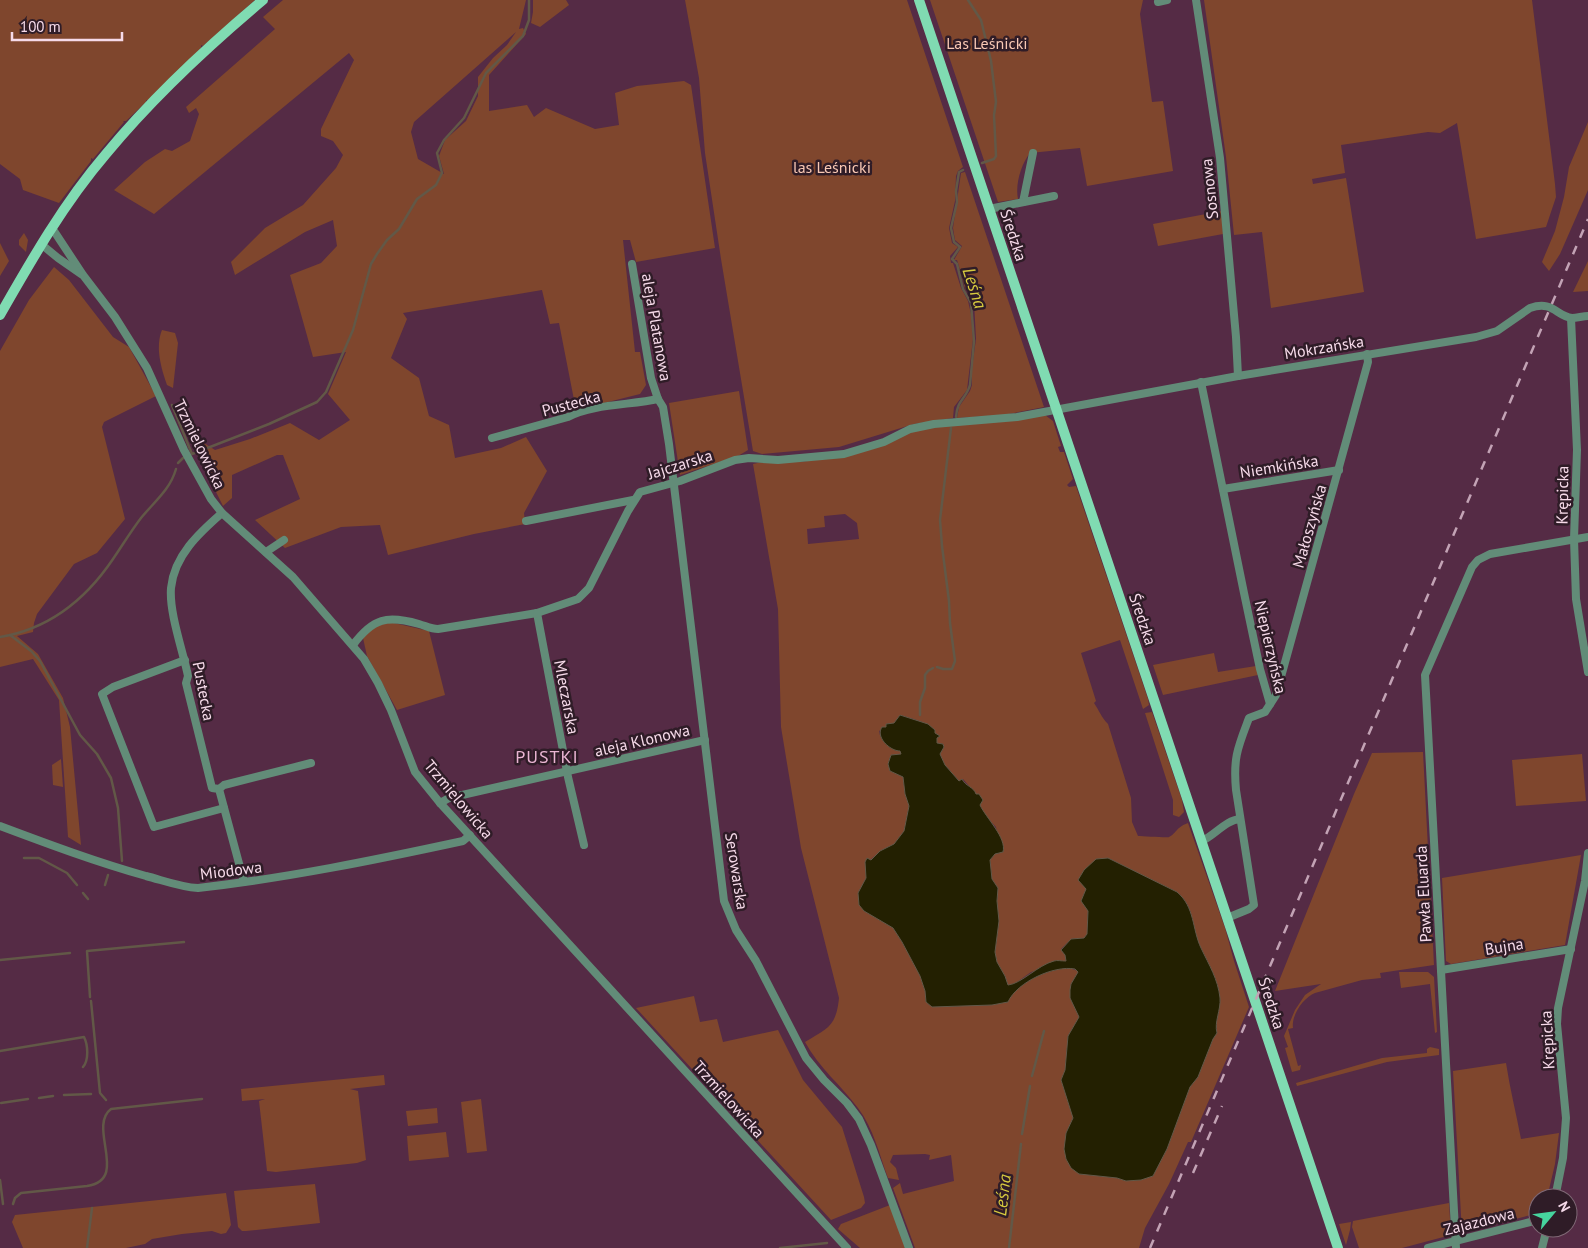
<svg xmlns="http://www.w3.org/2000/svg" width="1588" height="1248" font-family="'PT Sans',sans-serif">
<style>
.green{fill:#7f462d;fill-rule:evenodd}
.water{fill:#232001;stroke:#625847}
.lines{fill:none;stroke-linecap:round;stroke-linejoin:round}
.stream{stroke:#625847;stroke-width:2.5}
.minor{stroke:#628c78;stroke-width:8}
.major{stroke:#80dbb2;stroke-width:10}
.rail{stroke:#c3a3b5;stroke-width:2.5;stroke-dasharray:9 9;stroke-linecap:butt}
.labels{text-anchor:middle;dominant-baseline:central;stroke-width:5;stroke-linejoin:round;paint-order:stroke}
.park-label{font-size:16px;fill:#f9c8b4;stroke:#2f1c27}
.street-label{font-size:16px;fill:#f6dae9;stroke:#2f1c27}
.water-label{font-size:18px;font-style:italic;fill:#d7ca3f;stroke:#2f1c27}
.neighbourhood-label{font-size:18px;letter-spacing:1px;fill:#eab5d3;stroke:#2f1c27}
</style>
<rect width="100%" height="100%" fill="#552b45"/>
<!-- green -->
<g class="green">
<polygon points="0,0 255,0 203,46 201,45 201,48 148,101 146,100 146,102 126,121 123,121 124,122 93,159 91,158 91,161 59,203 23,190 20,179 0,164"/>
<path d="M283,0H526L519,29L523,28L526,34L489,75V111L527,105L534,117L546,108L595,129L619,125L615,93L637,86L684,81L691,85L715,248L636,262L630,240H623L635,352H640L646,385L640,394L576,410L559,323L550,324L542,290L403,313L407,319L391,358L419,378L429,416L449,425L455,458L501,448L526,437L547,471L524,513L525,524L474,534L388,555L380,525L341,527L285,548L255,520L300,499L283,455H277L232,475V498L223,506L197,454L190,434L215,450L250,439L290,423L319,440L350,420L328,394L346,352L313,357L290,275L321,263L337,246L333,220L305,232L235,275L231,262L265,228L303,205L336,168L343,155L333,141L321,136V129L354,60L349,53L154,214L114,190L145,162L165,149L172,151L190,141L199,114L196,108L189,113L186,107L275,29L263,17ZM516,32L507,45L493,58L478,77V96L466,121L445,140L439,156L444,174L418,159L411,132L414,122Z"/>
<polygon points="533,0 566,0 569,5 540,27 531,23 533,12"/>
<polygon points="685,0 907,0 963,167 958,171 956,176 955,201 949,228 952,243 958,247 950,256 951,263 953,263 961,288 968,301 971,314 973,339 967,390 954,407 953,418 914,424 839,447 762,454 753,451 721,259 705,153 699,78"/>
<path d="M930,0H1143L1140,14L1152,102L1163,101L1173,171L1087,186L1080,148L1030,153C1021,164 1015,185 1018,199L998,202Z"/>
<polygon points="1204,0 1532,0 1555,184 1556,197 1546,227 1476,239 1457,123 1440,133 1428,132 1341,145 1345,173 1312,179 1313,184 1346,178 1364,292 1271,308 1262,232 1234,235 1226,157"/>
<polygon points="1588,122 1588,190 1560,254 1549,271 1542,262 1555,231 1564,197 1569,167"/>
<polygon points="965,172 1044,407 1004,415 957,418 959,407 970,391 972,385 972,368 976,339 974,301 965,288 958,263 957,260 954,260 962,246 955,240 953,228 961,173"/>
<polygon points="1222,211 1223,234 1158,246 1153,224"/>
<polygon points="24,233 28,240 26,252 19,245 19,240"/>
<polygon points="0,243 9,261 0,276"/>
<polygon points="1588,261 1588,291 1573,292"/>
<polygon points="54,267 69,280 113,337 129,347 156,396 104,422 102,427 125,519 97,553 74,564 37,614 34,623 33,632 17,636 38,654 63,698 70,727 81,845 68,837 59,700 33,659 0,667 0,351 29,300"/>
<path d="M162,330L175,333L178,343L173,388L167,385C161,368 155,347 162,330Z"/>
<polygon points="739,391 748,450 738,456 680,475 669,403"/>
<path d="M1045,415L1053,421L1061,446L1058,447L1060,452H1064L1073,479L1067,485L1069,487L1076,486L1148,699L1149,705L1143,709L1120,640L1081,653L1096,701L1094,703C1099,710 1101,717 1108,724L1131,798L1132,822L1138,836C1143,836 1168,838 1169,837C1177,833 1175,828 1188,823L1225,928L1234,961L1249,1007L1191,1142H1188L1169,1184L1145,1228L1139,1248H915L893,1188L900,1183L903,1194L954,1181L951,1155L929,1160L930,1155L925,1154L893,1155L890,1162L896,1168L899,1180L888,1178C879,1154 874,1129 858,1108C841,1085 819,1068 805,1042C828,1028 836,1027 839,998L801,848L781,727L778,609L753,464L766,461L800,462L846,456L912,431L934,426ZM845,514L857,523L859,539L808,544L807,529L825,527L824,516ZM900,715C918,721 934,721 937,743L943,744L944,747L940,754L945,765L959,781L963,779L976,794L983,813L996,827L1000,853L995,854L990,860L992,879L998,888L997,901L999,921L995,952L997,962L1005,976L1008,985H1013L1031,972L1066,961L1065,955L1061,949L1071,939L1084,938L1087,934L1088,911L1083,895L1108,858L1177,892C1195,906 1192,929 1201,948C1209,965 1218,979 1220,998C1221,1010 1214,1022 1217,1033L1213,1039L1198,1077L1190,1087L1167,1149L1153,1176L1126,1181L1117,1178L1079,1174L1066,1133L1073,1118L1061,1080L1065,1070L1068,1036L1079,1017L1070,998V990L1071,984L1078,972C1065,959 1020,982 1011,995C1009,997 1009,1000 1007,1002L992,1005L932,1007L926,1002L925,991L920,976L902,942L893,928L864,911L858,893L866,878L867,859L870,860L880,851L894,844L904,831L909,806L905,794L903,777L890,771L888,764L891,755L901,754L900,751C891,746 880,742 879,731L886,727L887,724L894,723Z"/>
<polygon points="385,623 394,623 429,631 445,695 397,710 367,656 363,638 373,627"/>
<polygon points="1214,653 1218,672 1256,666 1258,675 1163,695 1153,665"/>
<polygon points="1152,712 1182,800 1184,812 1179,817 1173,815 1173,800 1145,713"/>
<path d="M1423,752L1434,965L1380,973L1381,978L1362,980L1315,993C1304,997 1291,1015 1293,1028L1288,1029L1298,1066L1301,1065L1300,1070L1292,1072L1285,1048L1288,1047L1284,1036L1295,1010L1305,995L1321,984L1275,991L1354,794L1372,753Z"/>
<polygon points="1582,754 1586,801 1516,806 1512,760"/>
<polygon points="61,759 63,787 53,785 52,765"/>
<polygon points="1581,855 1565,945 1451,964 1446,961 1442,878"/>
<polygon points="1399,972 1428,972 1434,977 1437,1032 1435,1033 1430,984 1401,988"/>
<polygon points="694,996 700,1022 717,1019 723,1042 778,1030 803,1080 842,1127 864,1197 865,1203 861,1208 831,1220 636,1008"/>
<polygon points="1430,1047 1439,1049 1439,1055 1387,1062 1297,1086 1296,1083 1382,1058 1427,1053 1427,1049"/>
<path d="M1506,1063C1510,1089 1516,1113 1521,1139L1559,1133L1555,1164L1547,1198H1538V1213L1462,1233L1453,1071Z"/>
<polygon points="384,1075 385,1085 350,1089 358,1091 366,1160 357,1163 276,1172 267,1171 259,1101 265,1099 242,1101 241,1089"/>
<polygon points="481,1099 487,1151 467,1153 461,1102"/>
<polygon points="437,1108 438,1123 408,1126 406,1111"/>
<polygon points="446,1132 449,1157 409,1161 407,1136"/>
<polygon points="315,1184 320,1223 246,1231 242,1231 238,1227 234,1191"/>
<polygon points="226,1193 231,1225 226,1233 221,1234 212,1231 182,1234 152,1239 145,1244 126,1248 23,1248 12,1222 15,1215"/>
<polygon points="1449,1203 1451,1235 1402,1248 1359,1248 1352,1227 1353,1221"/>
<polygon points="890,1205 906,1248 860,1248 838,1229 841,1224"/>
<polygon points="1351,1222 1350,1230 1346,1245 1339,1224"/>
</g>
<!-- water -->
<path class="water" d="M900,715L928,724L935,730V733L940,736L937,738V743L943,744L944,747L940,754L945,765L959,781L962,779C965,786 974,787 976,794H979L983,800L980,805C986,818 1007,838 1003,852L995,854L990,860L992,879L998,888L997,901L999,921L995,952L997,962L1005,976L1008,985C1021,984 1038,965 1054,961C1057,960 1061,961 1066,961L1065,955L1061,950L1071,939L1084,938L1087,934L1088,911L1081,901L1086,889L1078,880L1084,870L1096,859L1108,858L1177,892C1195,907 1192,929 1201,948C1209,965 1218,979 1220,998C1221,1010 1214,1022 1217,1033L1213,1039L1198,1077L1190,1087L1167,1149L1153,1176L1141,1180L1126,1181L1117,1178L1079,1174L1071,1168L1066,1159L1064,1149L1066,1133L1073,1118L1061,1080L1065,1070L1068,1036L1079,1017L1070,998V990L1071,984L1078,972L1075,969C1054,965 1017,982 1008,1002L992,1005L932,1007L926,1002L925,991L920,976L902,942L893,928L864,911L859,905L858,893L866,878L865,862L867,858L871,860L880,851L894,844L904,831L909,806L905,794L903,777L890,771L888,764L891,755L901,754L900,751C890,751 875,737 882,727H886V724L894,723Z"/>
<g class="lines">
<!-- stream -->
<g class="stream">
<polyline points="968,0 981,20 991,61 996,102 994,115 996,156 994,159 982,163"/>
<polyline points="172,405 192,454 269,424 317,402 326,392 353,330 371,264 377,254 387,240 399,229 417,199 436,185 442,173 437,153 444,140 464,118 486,73 523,36 529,20 529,0"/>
<path d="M956,417C957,400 966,399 970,385L974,341L971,303L963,289L957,264L952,259L960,247L954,242L951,228L957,202L956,191L959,172L963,170"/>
<polyline points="178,463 183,458"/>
<polyline points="10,635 31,651 40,661 80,735 97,754 111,778 118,808 122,861"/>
<path d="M0,637C49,629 86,599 113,559C122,546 131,531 141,518C154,502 170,490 176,469"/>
<polyline points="937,667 943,669 952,669 955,661 950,623 949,601 942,546 940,520 951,428"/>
<polyline points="920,715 920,702 925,688 925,675 928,671 933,668"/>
<polyline points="24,858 39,858 67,873 77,885"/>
<polyline points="105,885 108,875"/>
<polyline points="83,893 88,899"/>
<polyline points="0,960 70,953"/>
<polyline points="90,997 87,951 184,942"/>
<polyline points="91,1001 100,1093 106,1100"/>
<path d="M0,1051L84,1037C88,1045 89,1060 83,1067"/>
<polyline points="1032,1076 1044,1031"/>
<polyline points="64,1095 91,1094"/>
<polyline points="39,1098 53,1096"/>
<polyline points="1,1103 28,1099"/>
<polyline points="1022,1134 1030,1086"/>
<polyline points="0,1180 3,1204"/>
<path d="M13,1204L15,1198L21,1193L87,1186C130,1180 87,1127 111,1109L202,1099"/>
<polyline points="87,1248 92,1208"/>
<polyline points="780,1248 827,1243"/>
<polyline points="1009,1248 1021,1144"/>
</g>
<!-- minor -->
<g class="minor">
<polyline points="1196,0 1220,158 1236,337 1238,376"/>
<polyline points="1158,2 1167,0"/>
<polyline points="1023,202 1033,153"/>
<polyline points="989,209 1054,196"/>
<polyline points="52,228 83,275 115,317 147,368 184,450 211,499 222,513 293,577 364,659 378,683 391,710 415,772 440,803 847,1248"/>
<polyline points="41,244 58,258 81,274"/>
<polyline points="632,264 651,378 658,399 663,407 669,444 724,901 736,930 756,961 806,1058 824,1080 847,1103 859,1119 871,1145 909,1248"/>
<polyline points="1571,318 1577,450 1574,539 1576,599 1588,672"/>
<polyline points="1201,382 1244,593 1260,669 1270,704"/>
<path d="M492,438L568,417C592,404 632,405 658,399"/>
<polyline points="1223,489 1339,470"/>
<path d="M222,513C199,533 174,556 171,588C169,613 183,651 188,676L186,683L212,788L219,789L244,882"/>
<polyline points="526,521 633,500"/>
<polyline points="266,552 284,540"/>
<polyline points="537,613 568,777 584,845"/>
<path d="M353,645C373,618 387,615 419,624C426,626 431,629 438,629L537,613L578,599L589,588L628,511L640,492L680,481L735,460L749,458L778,460L844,454L884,442L910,429L934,424L1017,417L1238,376L1476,337L1497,331L1530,308C1553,300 1556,316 1572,318C1577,318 1583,316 1588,316"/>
<polyline points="185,660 113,687 102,694 154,827 224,808"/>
<polyline points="219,789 224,785 311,763"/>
<polyline points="440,803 449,798 705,740"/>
<path d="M0,826C48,844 96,862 146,876C162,880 180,887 198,888C287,878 375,860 463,841L470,835"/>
<path d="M1202,841C1215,835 1226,820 1240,819"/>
<path d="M1227,918L1249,909L1254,905L1236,790C1233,757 1238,747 1249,718L1265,712L1276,695L1368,362L1367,354"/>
<polyline points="1441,970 1571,949"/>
<polyline points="1555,1198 1563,1158 1566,1118 1557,1024 1558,1008 1585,881 1588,853"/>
<polyline points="1428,1248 1538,1220"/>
<polyline points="1456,1248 1425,675 1472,567 1478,560 1490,554 1588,537"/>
<polyline points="1542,1248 1547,1228"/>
</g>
<!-- major -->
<g class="major">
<polyline points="919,0 1338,1248"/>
<path d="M0,315C32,259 64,203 106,154C153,97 207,47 263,0"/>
</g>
<!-- rail -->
<g class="rail">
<polyline points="1193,1173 1222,1106"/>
<polyline points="1150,1248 1588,219"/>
</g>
</g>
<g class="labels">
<!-- park labels -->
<g class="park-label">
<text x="987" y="43">Las Leśnicki</text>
<text x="832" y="167">las Leśnicki</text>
</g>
<!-- street labels -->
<g class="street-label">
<text transform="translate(1209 189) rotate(-96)">Sosnowa</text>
<text transform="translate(1014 235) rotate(72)">Średzka</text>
<text transform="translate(657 327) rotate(80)">aleja Platanowa</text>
<text transform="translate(1324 347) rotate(-9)">Mokrzańska</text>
<text transform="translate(571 403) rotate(-15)">Pustecka</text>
<text transform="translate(200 444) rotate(64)">Trzmielowicka</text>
<text transform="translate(680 464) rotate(-17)">Jajczarska</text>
<text transform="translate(1279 466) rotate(-9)">Niemkińska</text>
<text transform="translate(1562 495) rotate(-89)">Krępicka</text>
<text transform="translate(1309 526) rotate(-74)">Małoszyńska</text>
<text transform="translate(1143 619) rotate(71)">Średzka</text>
<text transform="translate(1271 647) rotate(77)">Niepierzyńska</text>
<text transform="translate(204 691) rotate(79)">Pustecka</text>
<text transform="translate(567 697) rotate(79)">Mleczarska</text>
<text transform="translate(642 740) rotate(-13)">aleja Klonowa</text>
<text transform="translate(459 799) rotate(50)">Trzmielowicka</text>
<text transform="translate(231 870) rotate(-7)">Miodowa</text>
<text transform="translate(737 871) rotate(81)">Serowarska</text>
<text transform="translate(1423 894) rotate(-93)">Pawła Eluarda</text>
<text transform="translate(1504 946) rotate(-9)">Bujna</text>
<text transform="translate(1272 1003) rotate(72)">Średzka</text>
<text transform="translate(1547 1040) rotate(-93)">Krępicka</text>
<text transform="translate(729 1099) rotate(48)">Trzmielowicka</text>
<text transform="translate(1479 1221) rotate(-14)">Zajazdowa</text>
</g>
<!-- water labels -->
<g class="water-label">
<text transform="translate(975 288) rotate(72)">Leśna</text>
<text transform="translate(1002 1195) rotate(-83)">Leśna</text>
</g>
<!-- neighbourhood labels -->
<g class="neighbourhood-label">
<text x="547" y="756">PUSTKI</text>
</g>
</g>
<!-- north arrow -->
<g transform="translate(1553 1213) rotate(61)"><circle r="24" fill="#2f1c27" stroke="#7f6875"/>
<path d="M0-4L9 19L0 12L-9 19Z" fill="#46d49e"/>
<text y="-8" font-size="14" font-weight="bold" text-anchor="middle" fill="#f6dae9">N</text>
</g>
<!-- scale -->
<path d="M12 32v8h110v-8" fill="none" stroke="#f6dae9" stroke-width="2.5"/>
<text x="20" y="32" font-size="15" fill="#f6dae9" stroke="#2f1c27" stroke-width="4" paint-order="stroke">100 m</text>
</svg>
